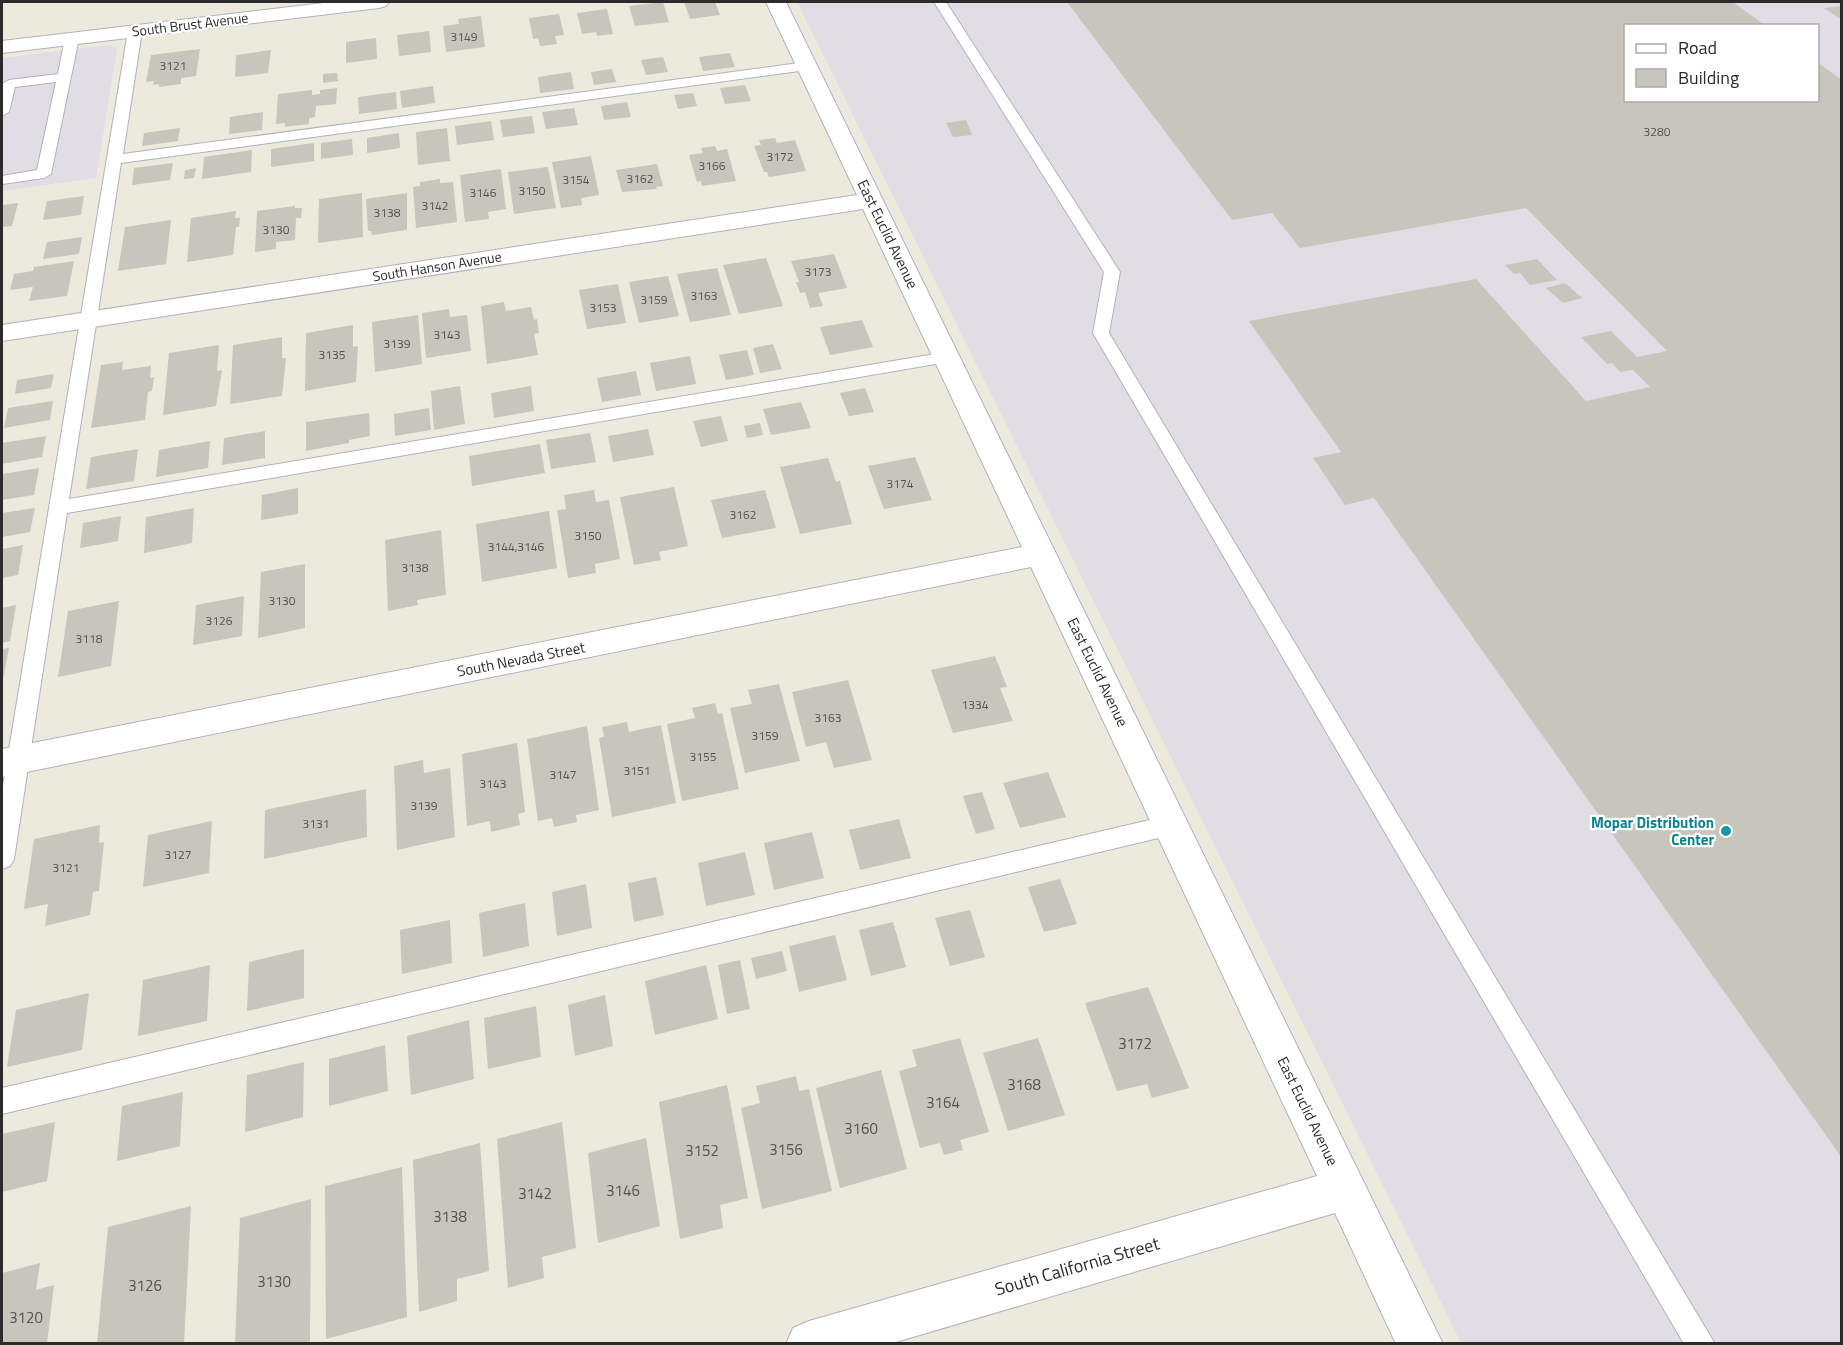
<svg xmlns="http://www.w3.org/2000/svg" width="1843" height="1345" font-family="'Titillium Web',sans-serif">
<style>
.industrial{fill:#e1dde5;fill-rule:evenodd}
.building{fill:#c8c5bc}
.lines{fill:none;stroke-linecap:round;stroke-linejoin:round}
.service-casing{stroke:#b1b1be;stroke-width:2}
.minor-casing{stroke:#b1b1be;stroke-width:2}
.service{fill:#fff;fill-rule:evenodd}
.minor{fill:#fff;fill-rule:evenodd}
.culture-dot{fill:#0f9aa8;stroke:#fff;stroke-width:2}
.labels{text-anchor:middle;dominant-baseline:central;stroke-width:4.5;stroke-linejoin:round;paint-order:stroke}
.number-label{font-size:12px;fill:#52524f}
.far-street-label{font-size:14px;fill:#2b2b2b;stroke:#fff}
.street-label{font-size:15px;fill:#2b2b2b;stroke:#fff}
.culture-label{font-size:15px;font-weight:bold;fill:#0d838f;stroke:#fff;text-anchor:end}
.near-number-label{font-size:15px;fill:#52524f}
.near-street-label{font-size:18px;fill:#2b2b2b;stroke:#fff}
</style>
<rect width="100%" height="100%" fill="#ece9dd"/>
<!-- industrial -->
<g class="industrial">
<path d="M797,2H1841V1343H1461ZM1626,26H1818V100H1626Z"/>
<polygon points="109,45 117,49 96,178 2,191 2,58"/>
</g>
<!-- building -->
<g class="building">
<polygon points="663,2 669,22 635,26 629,6"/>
<polygon points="684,2 715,2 720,15 690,19"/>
<polygon points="1067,2 1733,2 1766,26 1626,26 1626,100 1818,100 1818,63 1842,80 1842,1158 1374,498 1345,505 1313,458 1341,452 1249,321 1476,279 1586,401 1650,387 1633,370 1620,372 1612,363 1607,364 1581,337 1611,331 1637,357 1667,351 1526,208 1300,248 1272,213 1232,220"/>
<polygon points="1842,6 1842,20 1824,8"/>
<polygon points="607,9 613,34 597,36 596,32 582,34 577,13"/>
<polygon points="559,14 564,35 555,36 557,44 540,46 538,38 533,39 529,18"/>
<polygon points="481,16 485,47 446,52 443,26 459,24 458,19"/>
<polygon points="429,31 431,52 399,56 397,35"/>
<polygon points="376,38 377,59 346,63 346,42"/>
<polygon points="200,49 196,76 181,78 181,84 159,87 159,84 153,85 154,81 146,82 151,55"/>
<polygon points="271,50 268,73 235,77 236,55"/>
<polygon points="730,53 735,67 703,71 699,57"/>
<polygon points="663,57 668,72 646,75 641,60"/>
<polygon points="612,69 616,82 594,85 591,72"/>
<polygon points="571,72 574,89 540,93 538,77"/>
<polygon points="337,73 338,81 323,83 323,74"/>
<polygon points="745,85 751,101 725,104 720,88"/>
<polygon points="433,86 435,103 402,108 400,91"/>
<polygon points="337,88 336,104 316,106 315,117 309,118 309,124 285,127 285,123 276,124 278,94 312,90 312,95 320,94 320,90"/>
<polygon points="396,92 397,109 359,114 358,97"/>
<polygon points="693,93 697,106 678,109 674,95"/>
<polygon points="627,102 631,117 604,120 601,106"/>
<polygon points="574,108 578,125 546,129 542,112"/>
<polygon points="263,112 262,130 229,134 230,117"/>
<polygon points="532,116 535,133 503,137 500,120"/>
<polygon points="966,120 972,135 953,137 946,123"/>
<polygon points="491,121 494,140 457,145 455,126"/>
<polygon points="180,128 178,141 142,146 144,133"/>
<polygon points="447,128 450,161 418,165 416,132"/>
<polygon points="399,133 400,148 367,153 367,138"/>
<polygon points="775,138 777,143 795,140 806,171 769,177 767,172 764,172 754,146 761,145 759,140"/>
<polygon points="352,139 353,155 321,159 321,143"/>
<polygon points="314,143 314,161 271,167 271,149"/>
<polygon points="715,146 717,151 727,149 736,181 702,186 701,181 697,182 689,155 703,153 701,148"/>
<polygon points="252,150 251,172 202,179 204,157"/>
<polygon points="591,156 599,195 581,198 582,205 561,208 552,162"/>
<polygon points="173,163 170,180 132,185 134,168"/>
<polygon points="657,164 663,186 656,187 657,189 622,192 616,170"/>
<polygon points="548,167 556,208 514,214 508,172"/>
<polygon points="196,168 194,178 184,179 185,170"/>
<polygon points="501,169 506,209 488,212 489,219 465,222 460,175"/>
<polygon points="440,179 440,183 453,182 457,222 416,228 413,187 420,186 420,182"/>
<polygon points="362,193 363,237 318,243 319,199"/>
<polygon points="407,193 407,230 372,235 371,231 368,231 366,199"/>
<polygon points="84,196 81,215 43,220 47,201"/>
<polygon points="18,203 12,226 2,227 2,205"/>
<polygon points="295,206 295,208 302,208 301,218 296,218 295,240 276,242 276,249 255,252 257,211"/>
<polygon points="236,211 235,218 240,218 239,227 236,227 233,255 187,262 191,218"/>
<polygon points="171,220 166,264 118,271 125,227"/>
<polygon points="82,237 79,254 43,259 47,242"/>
<polygon points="834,254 847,288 818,293 823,306 810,308 805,292 800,293 796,282 799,282 791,261"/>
<polygon points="766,258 783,306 739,314 723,265"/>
<polygon points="1537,259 1557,280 1530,285 1520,273 1514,274 1505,265"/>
<polygon points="74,261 67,296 29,301 33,287 10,290 14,274 33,271 34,267"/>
<polygon points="717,268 731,315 690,322 677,274"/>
<polygon points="668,276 679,316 639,323 629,282"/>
<polygon points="1565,283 1582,298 1563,303 1546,288"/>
<polygon points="618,284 626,323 587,329 579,290"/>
<polygon points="504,302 506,311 531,307 534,320 537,319 539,333 534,334 538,355 487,364 481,306"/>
<polygon points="449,309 450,317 467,315 471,351 426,358 422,313"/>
<polygon points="418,315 422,364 375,372 372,322"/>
<polygon points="862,320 873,347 830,355 820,327"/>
<polygon points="353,325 353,347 358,346 356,382 305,391 306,333"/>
<polygon points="282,337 282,358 286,358 282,396 230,404 233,345"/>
<polygon points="773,344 782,369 760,373 753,348"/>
<polygon points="219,345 217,371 222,370 216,406 163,415 169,353"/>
<polygon points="747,350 754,375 726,380 719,355"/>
<polygon points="690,356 696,384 656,391 650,363"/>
<polygon points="123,362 122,370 151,366 150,378 154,377 152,391 148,392 145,420 91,428 101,365"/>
<polygon points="636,371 641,395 602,402 597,378"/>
<polygon points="54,374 51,388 15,394 17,380"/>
<polygon points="460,386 465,424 434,430 431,391"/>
<polygon points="531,386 534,411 494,418 491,393"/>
<polygon points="865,388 874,412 849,416 840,393"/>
<polygon points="53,401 50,420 4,428 8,408"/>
<polygon points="801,402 811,428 771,435 763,409"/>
<polygon points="429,408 431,430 395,436 394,414"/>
<polygon points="369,413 370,436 349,440 349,443 306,451 306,422"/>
<polygon points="721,416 728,441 701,447 693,421"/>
<polygon points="760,423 763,435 747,438 744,426"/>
<polygon points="648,429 654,455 613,462 608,436"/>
<polygon points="265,431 265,458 222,465 224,438"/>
<polygon points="590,433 596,462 551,469 546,440"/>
<polygon points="46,436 42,457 2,464 2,443"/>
<polygon points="210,441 208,468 156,477 159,450"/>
<polygon points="540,444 545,473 472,486 469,456"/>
<polygon points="138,449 134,481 86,489 91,457"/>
<polygon points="915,457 932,500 884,509 868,466"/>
<polygon points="828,458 836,482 840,481 852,524 800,534 780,467"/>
<polygon points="39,468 34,495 2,500 2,474"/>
<polygon points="674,487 688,546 659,552 661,560 634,565 620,497"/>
<polygon points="298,488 298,514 261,520 262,495"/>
<polygon points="594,490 596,502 609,500 620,559 595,564 596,573 568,578 557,510 566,509 564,495"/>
<polygon points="765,490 776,528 722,538 711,500"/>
<polygon points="35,508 30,532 2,537 2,513"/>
<polygon points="194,508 192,543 144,553 146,517"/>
<polygon points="549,511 557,568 482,582 476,524"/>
<polygon points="121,516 118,541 80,548 83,523"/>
<polygon points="441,530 446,595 417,600 418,605 388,611 385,540"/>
<polygon points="23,545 18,575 2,578 2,549"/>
<polygon points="305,564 305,628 258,638 261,572"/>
<polygon points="244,596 242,636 193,645 196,605"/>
<polygon points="119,601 111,666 58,677 68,611"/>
<polygon points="16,605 10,641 2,643 2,608"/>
<polygon points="9,648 3,680 2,680 2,649"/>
<polygon points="995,656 1007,687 1000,688 1013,721 953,733 931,670"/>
<polygon points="848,680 872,760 834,768 826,742 806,747 792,692"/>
<polygon points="779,684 800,761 745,773 730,708 752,704 748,690"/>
<polygon points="715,703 718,714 722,713 739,789 682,801 667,724 695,718 692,708"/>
<polygon points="627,722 629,732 661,725 676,803 612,817 599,738 604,737 602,727"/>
<polygon points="587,726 599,810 576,815 577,822 554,827 552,818 538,821 527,739"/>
<polygon points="517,743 525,812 518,814 520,825 491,832 490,821 467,826 462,754"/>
<polygon points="423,760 424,773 450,768 455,837 397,850 394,766"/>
<polygon points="1048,772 1066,817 1020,828 1003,783"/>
<polygon points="366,789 367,837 264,859 265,810"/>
<polygon points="982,792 995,829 976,834 963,796"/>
<polygon points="899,819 911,858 860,870 849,830"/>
<polygon points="212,821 209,873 143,887 148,835"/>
<polygon points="100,825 99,843 104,842 99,891 93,892 90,915 45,926 48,904 24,909 34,839"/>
<polygon points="812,832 824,878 774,890 764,843"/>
<polygon points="745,852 755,895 706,906 698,863"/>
<polygon points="656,877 664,915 634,922 628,883"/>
<polygon points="1060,879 1077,924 1044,932 1028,887"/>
<polygon points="586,884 592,928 557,936 552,892"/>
<polygon points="525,903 529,946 483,957 479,913"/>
<polygon points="970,910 985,957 950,966 935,918"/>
<polygon points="450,920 452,963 402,974 400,930"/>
<polygon points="893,922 906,967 871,976 859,930"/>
<polygon points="835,935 847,980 799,992 789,946"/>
<polygon points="304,949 304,998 247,1011 249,962"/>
<polygon points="782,951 787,971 756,979 751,958"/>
<polygon points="740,960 750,1009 727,1014 718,965"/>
<polygon points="210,965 207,1021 138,1036 143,980"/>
<polygon points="706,965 718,1019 655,1035 645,981"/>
<polygon points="1148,987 1189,1088 1152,1098 1147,1084 1117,1091 1085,1003"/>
<polygon points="89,993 82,1050 7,1067 16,1010"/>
<polygon points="605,995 613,1046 575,1056 568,1005"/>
<polygon points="536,1006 541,1057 488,1069 484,1018"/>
<polygon points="469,1020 474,1079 411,1095 407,1036"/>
<polygon points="960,1038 989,1132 960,1140 963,1150 944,1155 940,1143 920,1148 899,1071 917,1066 912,1050"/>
<polygon points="1038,1038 1065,1115 1008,1131 983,1053"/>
<polygon points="385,1045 388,1091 329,1106 329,1059"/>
<polygon points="304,1062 303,1117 245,1132 247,1075"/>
<polygon points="881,1070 907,1169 840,1188 816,1088"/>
<polygon points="796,1076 799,1091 809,1089 832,1191 762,1209 741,1108 760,1103 756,1086"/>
<polygon points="727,1085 748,1198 720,1205 723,1228 680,1239 659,1102"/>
<polygon points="183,1092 180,1146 117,1161 122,1106"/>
<polygon points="55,1122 47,1181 2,1192 2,1134"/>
<polygon points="562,1122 576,1248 542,1257 544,1278 508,1288 497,1139"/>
<polygon points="646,1138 660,1226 598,1243 588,1153"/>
<polygon points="480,1143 489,1271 457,1279 457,1301 419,1312 413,1160"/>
<polygon points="402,1167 407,1317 326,1339 325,1186"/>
<polygon points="311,1199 310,1344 235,1344 240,1218"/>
<polygon points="191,1206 184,1344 97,1344 108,1227"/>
<polygon points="40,1263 36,1290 54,1285 47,1344 2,1344 2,1273"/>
</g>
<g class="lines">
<!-- service casing -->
<g class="service-casing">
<g id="service">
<polygon points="934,2 946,2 1120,272 1109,333 1715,1344 1684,1344 1093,333 1104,272"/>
<polygon points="135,27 142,31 123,154 807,62 814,66 807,70 121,163 69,499 947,352 956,357 947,362 67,513 14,859 10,866 2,869 2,792 128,31"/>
<polygon points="72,34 79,38 51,174 44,178 2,184 2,176 37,170 56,82 15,87 9,112 2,116 2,84 9,80 58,74 65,38"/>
<polygon points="1171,815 1179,818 1182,825 1179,832 1171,835 2,1114 2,1088"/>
</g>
</g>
<!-- minor casing -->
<g class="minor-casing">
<g id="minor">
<polygon points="332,2 389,2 386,6 379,8 2,53 2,41"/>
<polygon points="766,2 786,2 1443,1344 1396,1344 1335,1213 889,1344 786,1344 793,1328 809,1321 1317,1176 1031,567 2,777 2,749 1022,547 863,209 2,341 2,325 857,195"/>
</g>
</g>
<!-- service -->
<use href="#service" class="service"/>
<!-- minor -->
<use href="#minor" class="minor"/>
</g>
<!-- markers -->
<circle class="culture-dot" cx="1726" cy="831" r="6"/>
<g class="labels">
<!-- number labels -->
<g class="number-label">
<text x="464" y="36">3149</text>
<text x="173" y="65">3121</text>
<text x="1657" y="131">3280</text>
<text x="780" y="156">3172</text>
<text x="712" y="165">3166</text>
<text x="640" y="178">3162</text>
<text x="576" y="179">3154</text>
<text x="532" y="190">3150</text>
<text x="483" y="192">3146</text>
<text x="435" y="205">3142</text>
<text x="387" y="212">3138</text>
<text x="276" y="229">3130</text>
<text x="818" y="271">3173</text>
<text x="704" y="295">3163</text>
<text x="654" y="299">3159</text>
<text x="603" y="307">3153</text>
<text x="447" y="334">3143</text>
<text x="397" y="343">3139</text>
<text x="332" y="354">3135</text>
<text x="900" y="483">3174</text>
<text x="743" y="514">3162</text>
<text x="588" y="535">3150</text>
<text x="516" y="546">3144,3146</text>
<text x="415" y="567">3138</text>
<text x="282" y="600">3130</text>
<text x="219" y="620">3126</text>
<text x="89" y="638">3118</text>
<text x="975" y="704">1334</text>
<text x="828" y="717">3163</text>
<text x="765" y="735">3159</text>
<text x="703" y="756">3155</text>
<text x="637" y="770">3151</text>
<text x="563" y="774">3147</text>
<text x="493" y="783">3143</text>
<text x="424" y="805">3139</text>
<text x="316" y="823">3131</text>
<text x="178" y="854">3127</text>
<text x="66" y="867">3121</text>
</g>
<!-- far-street labels -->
<g class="far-street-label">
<text transform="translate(190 24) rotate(-7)">South Brust Avenue</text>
<text transform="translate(437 266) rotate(-9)">South Hanson Avenue</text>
</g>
<!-- street labels -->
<g class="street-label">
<text transform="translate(888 234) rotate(64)">East Euclid Avenue</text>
<text transform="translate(521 659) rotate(-11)">South Nevada Street</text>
<text transform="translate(1098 672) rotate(64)">East Euclid Avenue</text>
<text transform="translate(1308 1111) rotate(64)">East Euclid Avenue</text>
</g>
<!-- culture labels -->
<g class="culture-label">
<text x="1714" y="822">Mopar Distribution<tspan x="1714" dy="17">Center</tspan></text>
</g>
<!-- near-number labels -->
<g class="near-number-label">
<text x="1135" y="1043">3172</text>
<text x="1024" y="1084">3168</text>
<text x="943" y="1102">3164</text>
<text x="861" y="1128">3160</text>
<text x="786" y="1149">3156</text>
<text x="702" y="1150">3152</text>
<text x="623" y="1190">3146</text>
<text x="535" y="1193">3142</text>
<text x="450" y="1216">3138</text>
<text x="274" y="1281">3130</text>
<text x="145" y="1285">3126</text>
<text x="26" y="1317">3120</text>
</g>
<!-- near-street labels -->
<g class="near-street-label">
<text transform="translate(1077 1266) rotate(-16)">South California Street</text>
</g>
</g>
<!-- border -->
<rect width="1843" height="1345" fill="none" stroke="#2b2b2b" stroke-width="6"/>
<!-- legend -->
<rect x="1624" y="24" width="195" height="78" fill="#ffffff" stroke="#aaaaaa" stroke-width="1.5"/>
<rect x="1636" y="44" width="30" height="9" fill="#ffffff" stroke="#aaaaaa" stroke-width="1.5"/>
<text x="1678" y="54" font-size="18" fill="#2b2b2b">Road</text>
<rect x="1636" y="69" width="30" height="18" fill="#c8c5bc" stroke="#aaaaaa" stroke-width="1.5"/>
<text x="1678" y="84" font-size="18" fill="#2b2b2b">Building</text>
</svg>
